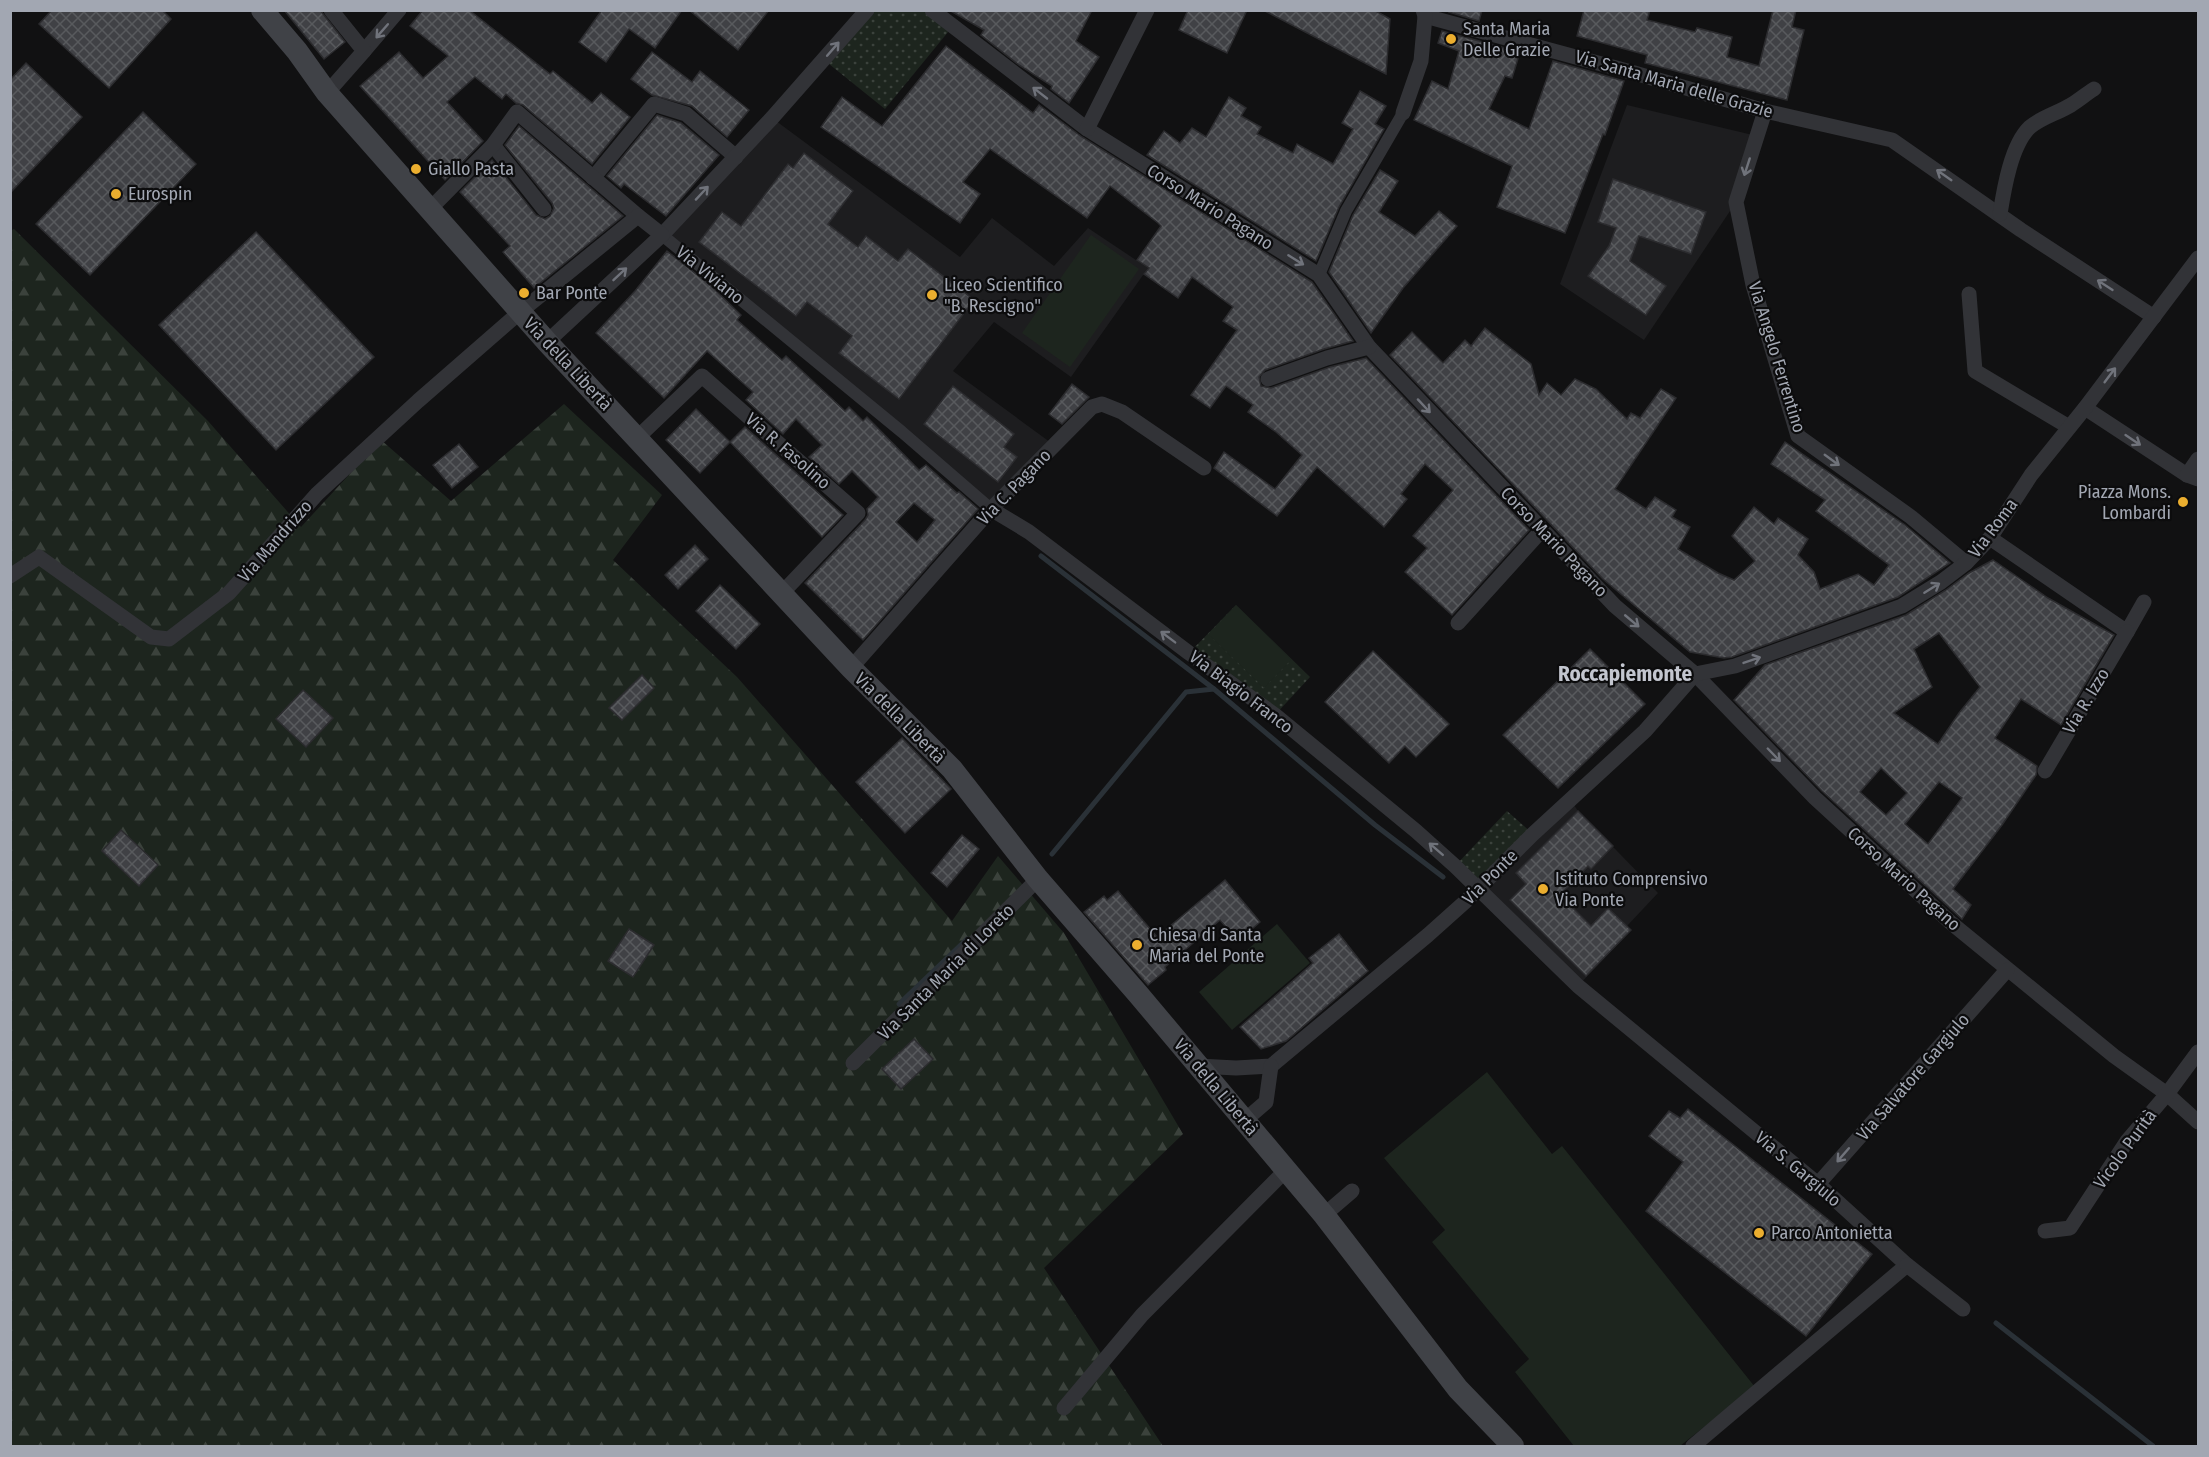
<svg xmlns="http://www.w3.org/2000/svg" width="2209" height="1457" font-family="'Fira Sans Condensed',sans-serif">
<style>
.built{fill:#1d1d1f}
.grass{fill:url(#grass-dots)}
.forest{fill:url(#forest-firs)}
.pitch{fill:#1d251e}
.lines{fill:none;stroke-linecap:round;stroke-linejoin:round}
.stream{stroke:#2a3137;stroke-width:5}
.building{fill:url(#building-cross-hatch);stroke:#2b2b2e;stroke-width:1.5;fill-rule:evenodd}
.pedestrian{stroke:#323337;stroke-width:12}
.minor{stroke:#323337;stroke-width:15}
.secondary{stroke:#404247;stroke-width:22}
.oneway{stroke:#70737b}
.poi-dot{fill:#ebae2f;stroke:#0c0c0d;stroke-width:2}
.labels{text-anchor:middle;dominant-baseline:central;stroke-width:4.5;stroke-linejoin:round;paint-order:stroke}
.poi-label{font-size:18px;fill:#a2a7b2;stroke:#0c0c0d;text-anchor:start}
.street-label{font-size:18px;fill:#a2a7b2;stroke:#0c0c0d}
.quarter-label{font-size:21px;font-weight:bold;fill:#c3c6cf;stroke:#0c0c0d}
</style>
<defs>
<pattern id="grass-dots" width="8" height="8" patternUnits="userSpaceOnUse" patternTransform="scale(1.5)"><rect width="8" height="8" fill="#1d251e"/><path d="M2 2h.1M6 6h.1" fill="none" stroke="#3b423c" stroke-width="1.8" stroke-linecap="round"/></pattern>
<pattern id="forest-firs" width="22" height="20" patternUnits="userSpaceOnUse" patternTransform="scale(1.5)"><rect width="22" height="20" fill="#1d251e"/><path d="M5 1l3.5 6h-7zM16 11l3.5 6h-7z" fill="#3b423c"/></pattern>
<pattern id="building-cross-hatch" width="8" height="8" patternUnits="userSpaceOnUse" patternTransform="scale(1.5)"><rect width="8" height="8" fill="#404145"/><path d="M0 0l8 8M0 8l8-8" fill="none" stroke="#585a5d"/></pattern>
</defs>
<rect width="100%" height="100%" fill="#111112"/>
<!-- built -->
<g class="built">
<polygon points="1627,105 1757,136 1736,202 1644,340 1560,284"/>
<polygon points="772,118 960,257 992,218 1054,266 1088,228 1148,268 1071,377 994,322 953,371 1054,445 991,509 662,235"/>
<polygon points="1570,799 1578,811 1658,893 1627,926 1631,930 1578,986 1478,890"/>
</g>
<!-- grass -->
<g class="grass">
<polygon points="867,11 932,11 953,26 885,109 824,60"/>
<polygon points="1236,605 1310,677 1275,715 1189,653"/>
<polygon points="1507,811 1533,834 1478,890 1455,866"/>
</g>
<!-- forest -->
<polygon class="forest" points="14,229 208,421 301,527 381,440 451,501 564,404 662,495 613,560 737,677 952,921 998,856 1064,933 1183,1134 1044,1268 1163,1446 11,1446 10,231"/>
<!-- pitch -->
<g class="pitch">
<polygon points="1091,235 1139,269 1070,367 1022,333"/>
<polygon points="1236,605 1291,660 1264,688 1208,634"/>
<polygon points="1277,924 1310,963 1232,1030 1199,992"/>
<polygon points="1487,1072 1552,1154 1562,1146 1755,1387 1680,1446 1574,1446 1515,1372 1529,1359 1432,1242 1445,1230 1384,1158"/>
</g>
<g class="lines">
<!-- stream -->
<g class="stream">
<polyline points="1041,556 1214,689 1375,825 1443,877"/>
<polyline points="1052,854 1186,692 1214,689"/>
<polyline points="899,1004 967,939"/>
<polyline points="1996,1323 2153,1446"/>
</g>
</g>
<!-- building -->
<g class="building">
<polygon points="52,10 162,10 171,19 109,88 39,24"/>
<polygon points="284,10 320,10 345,42 324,59"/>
<polygon points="423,10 469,10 550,74 553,71 592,103 601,93 630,117 592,164 523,105 516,103 506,94 502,99 475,77 447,102 483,141 445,180 360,86 399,52 423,78 448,56 410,26"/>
<polygon points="602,10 682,10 655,48 629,29 606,62 579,42"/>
<polygon points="689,10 769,10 738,50"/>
<polygon points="949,10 1092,10 1076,41 1099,57 1069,103 1051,89 1052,86 1019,65 981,35 984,30"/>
<polygon points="1188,10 1247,10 1227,53 1179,30"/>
<polygon points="1263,10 1374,10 1390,19 1386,74"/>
<polygon points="1450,10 1482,10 1479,21 1449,12"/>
<polygon points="1584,10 1650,10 1647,20 1695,32 1697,28 1732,37 1727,57 1759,66 1773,10 1796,10 1792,27 1804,30 1787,100 1645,63 1647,55 1577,36"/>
<polygon points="1442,31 1520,52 1512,78 1505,76 1489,109 1529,129 1553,61 1624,81 1605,135 1603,134 1565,233 1497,207 1512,166 1414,120 1432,81 1448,89 1459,51 1438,43"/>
<polygon points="946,46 1033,113 1039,105 1082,137 1312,282 1353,341 1324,349 1265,370 1259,377 1261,386 1271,388 1330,367 1366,358 1529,530 1452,615 1405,572 1427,548 1413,536 1453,490 1425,464 1401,494 1407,499 1384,527 1317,467 1277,516 1214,468 1224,452 1275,489 1302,455 1276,432 1248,412 1253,405 1226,386 1210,408 1191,395 1237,330 1223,321 1233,307 1192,277 1178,298 1144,274 1149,268 1137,260 1161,226 1158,223 1110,186 1087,218 990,149 963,182 980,194 960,223 821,127 842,97 882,126"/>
<polygon points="652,52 692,82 700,71 749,110 727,137 692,106 652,95 631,79"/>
<polygon points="26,63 82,117 10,193 10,80"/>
<polygon points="1360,91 1386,106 1375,124 1384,129 1339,207 1316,261 1147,155 1164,131 1180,143 1192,128 1206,137 1229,97 1246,108 1241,116 1261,127 1257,134 1293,153 1297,144 1333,164 1353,129 1342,123"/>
<polygon points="143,112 196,164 90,275 36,224"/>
<polygon points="657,115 681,123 719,155 666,216 624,184 621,188 607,176"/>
<polygon points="519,126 623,216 534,288 503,252 510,246 460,192 492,160 536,215 545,219 550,216 554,208 552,203 505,145"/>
<polygon points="804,153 853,191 828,224 858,247 866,236 898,261 908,249 974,300 899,399 839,353 852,336 807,302 796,316 699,242 722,212 741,226 788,164 793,168"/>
<polygon points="1380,170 1398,181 1379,212 1415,236 1439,211 1457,226 1403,288 1371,333 1329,272 1353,215"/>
<polygon points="1613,179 1706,212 1691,254 1639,236 1630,261 1666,286 1646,315 1588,276 1609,246 1616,228 1598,222"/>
<polygon points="256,232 374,357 276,450 159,325"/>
<path d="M667,251L710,285L741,315L737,320L782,360L786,356L845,411L849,407L863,421L867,417L919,470L926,465L957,493L959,492L978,509L863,640L805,583L865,520L868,515L867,509L878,497L852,471L839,484L809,457L822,445L796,419L783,434L746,400L753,392L707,351L664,398L596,333L635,291ZM914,503L935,520L917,542L896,522Z"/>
<polygon points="1485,328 1531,364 1539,395 1547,383 1561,395 1575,379 1596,389 1627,419 1631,413 1640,418 1661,389 1676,398 1615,489 1646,509 1655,497 1676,510 1672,517 1690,527 1678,549 1718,573 1734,580 1755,561 1732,536 1754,507 1774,524 1778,518 1808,539 1798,555 1814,572 1820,589 1858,574 1874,585 1889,565 1816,511 1825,500 1771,464 1785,442 1905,525 1950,563 1898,597 1732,657 1724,658 1690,652 1603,579 1390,355 1412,332 1443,363 1465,340 1471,346"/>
<polygon points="1072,384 1089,397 1062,424 1049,414"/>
<polygon points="953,386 1014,434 1004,447 1017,457 998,482 924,424"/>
<polygon points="696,409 730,442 700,473 666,440"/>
<polygon points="745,427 843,515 822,537 730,442"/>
<polygon points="459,444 478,467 452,488 433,465"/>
<polygon points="695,545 708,559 678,589 665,575"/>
<path d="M1993,560L2048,598L2114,635L2061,725L2021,699L1995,738L2037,766L2036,775L2002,825L1953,889L1971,905L1962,919L1822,791L1734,700L1765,665L1906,615L1946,590L1969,573ZM1939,633L1980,687L1959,713L1938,744L1894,713L1932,687L1914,649ZM1881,768L1907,793L1886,815L1860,792ZM1939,782L1962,798L1928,844L1905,824Z"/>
<polygon points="720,585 760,624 736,649 696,611"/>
<polygon points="1590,649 1645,704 1558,788 1503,735"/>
<polygon points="1373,651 1449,724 1416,757 1405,746 1389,763 1325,702"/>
<polygon points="642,675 654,688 622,720 609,708"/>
<polygon points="303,690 333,718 306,747 276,719"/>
<polygon points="902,738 951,789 905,833 856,782"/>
<polygon points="1578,811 1613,846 1591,869 1588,866 1560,895 1591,926 1608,908 1631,930 1586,976 1510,900 1526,884 1516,873"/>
<polygon points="121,830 158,865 139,886 102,851"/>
<polygon points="962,835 979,849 947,887 931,873"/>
<polygon points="1225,880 1260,922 1238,941 1220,920 1165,967 1166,970 1148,985 1084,912 1104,896 1107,900 1118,891 1157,937"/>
<polygon points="629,929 654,945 633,977 608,961"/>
<polygon points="1339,934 1368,971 1286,1041 1261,1049 1240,1027 1313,963 1309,958"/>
<polygon points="914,1039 933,1059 901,1089 882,1069"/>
<polygon points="1688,1109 1872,1254 1806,1336 1646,1211 1683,1162 1649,1136 1669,1111 1680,1118"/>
</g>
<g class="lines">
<!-- pedestrian -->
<g class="pedestrian">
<polyline points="662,235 902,432 991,509"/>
<polyline points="1319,275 1346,211 1403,113"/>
</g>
<!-- minor -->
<g class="minor">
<polyline points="932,10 1087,129 1319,275 1369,347 1615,606 1695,674 1815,798 1950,922 2114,1056 2167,1094 2198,1122"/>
<polyline points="1425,16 1631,72 1765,111 1892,140 2021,230 2154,317"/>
<polyline points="364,51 399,10"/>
<polyline points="327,93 364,51 331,10"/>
<polyline points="1765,111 1736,202 1753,285 1798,436 1911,517 1966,563"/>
<polyline points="1403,113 1421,61 1425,16 1423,10"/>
<polyline points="1087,129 1147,10"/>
<polyline points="493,145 544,209"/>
<polyline points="593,178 654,104 686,114 736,157"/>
<polyline points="429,210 493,145 517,112 638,216"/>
<path d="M2000,214C2004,189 2011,145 2030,127C2042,117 2058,113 2071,105C2079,100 2086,94 2094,89"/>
<polyline points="662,235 772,118 867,10"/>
<polyline points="1969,294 1975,371 2069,427"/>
<polyline points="1268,379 1327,358 1369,347"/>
<polyline points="2085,408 2187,475 2198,479"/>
<polyline points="637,438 702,376 858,513 782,593"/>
<polyline points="2187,475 2198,459"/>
<polyline points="991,509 1029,532 1189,653 1275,715 1416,831 1455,866 1578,986 1818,1184 1907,1265 1693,1446"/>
<polyline points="1990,538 2127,632 2144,602"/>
<polyline points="10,576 39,557 151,637 169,639 229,593 317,494 418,401 520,312 638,216 662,235 547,342"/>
<polyline points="1458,623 1542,530"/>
<polyline points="851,668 991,509 1092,407 1102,404 1122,412 1204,468"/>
<polyline points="2045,771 2127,632"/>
<polyline points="853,1063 1038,879"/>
<polyline points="1198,1066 1236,1068 1271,1066 1428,935 1466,901 1533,834 1645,731 1695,674 1735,666 1902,606 1941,582 1966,563 1990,538 2031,475 2085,408 2198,258"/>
<polyline points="1244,1121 1266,1102 1271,1066"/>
<polyline points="1818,1184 2007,970"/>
<polyline points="1324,1215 1352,1191"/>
<polyline points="2045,1231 2070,1228 2127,1141 2167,1094 2198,1052"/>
<polyline points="1907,1265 1963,1309"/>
<polyline points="1064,1408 1142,1315 1286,1170"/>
</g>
<!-- secondary -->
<polyline class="secondary" points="262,10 297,51 327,93 547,342 851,668 952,769 1038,879 1138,994 1324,1215 1458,1389 1513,1446"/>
</g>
<!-- one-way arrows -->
<defs><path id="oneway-shaft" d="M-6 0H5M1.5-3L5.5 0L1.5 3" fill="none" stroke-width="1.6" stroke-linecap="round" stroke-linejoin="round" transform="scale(1.5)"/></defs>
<g class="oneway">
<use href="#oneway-shaft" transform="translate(382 31) rotate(131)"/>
<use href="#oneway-shaft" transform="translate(833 49) rotate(-49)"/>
<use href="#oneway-shaft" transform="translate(1040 93) rotate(-142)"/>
<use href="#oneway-shaft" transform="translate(1747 167) rotate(108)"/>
<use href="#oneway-shaft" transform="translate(1944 175) rotate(-145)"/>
<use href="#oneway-shaft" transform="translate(702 193) rotate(-47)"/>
<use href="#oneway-shaft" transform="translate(1296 260) rotate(32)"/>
<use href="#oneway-shaft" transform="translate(620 274) rotate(-43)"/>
<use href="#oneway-shaft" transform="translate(2105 285) rotate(-147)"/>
<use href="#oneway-shaft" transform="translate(2110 375) rotate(-53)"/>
<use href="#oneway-shaft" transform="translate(1424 406) rotate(47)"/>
<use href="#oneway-shaft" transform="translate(2133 440) rotate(34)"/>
<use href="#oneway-shaft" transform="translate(1832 460) rotate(36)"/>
<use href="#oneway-shaft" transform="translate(1932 588) rotate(-32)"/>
<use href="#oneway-shaft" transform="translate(1632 621) rotate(40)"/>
<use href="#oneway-shaft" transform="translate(1168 637) rotate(-143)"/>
<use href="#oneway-shaft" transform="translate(1752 660) rotate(-19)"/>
<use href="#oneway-shaft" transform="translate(1774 755) rotate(46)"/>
<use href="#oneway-shaft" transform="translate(1436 849) rotate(-139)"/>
<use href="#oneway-shaft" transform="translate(1843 1155) rotate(131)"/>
</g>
<!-- markers -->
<g class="poi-dot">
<circle cx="1451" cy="39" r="6"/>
<circle cx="416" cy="169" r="6"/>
<circle cx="116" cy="194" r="6"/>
<circle cx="524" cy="293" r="6"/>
<circle cx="932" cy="295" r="6"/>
<circle cx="2183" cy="502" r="6"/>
<circle cx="1543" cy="889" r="6"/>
<circle cx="1137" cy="945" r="6"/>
<circle cx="1759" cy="1233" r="6"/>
</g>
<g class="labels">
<!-- poi labels -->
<g class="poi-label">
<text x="1463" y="29">Santa Maria<tspan x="1463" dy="21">Delle Grazie</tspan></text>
<text x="428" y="169">Giallo Pasta</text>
<text x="128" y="194">Eurospin</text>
<text x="944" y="285">Liceo Scientifico<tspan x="944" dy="21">"B. Rescigno"</tspan></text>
<text x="536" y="293">Bar Ponte</text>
<text x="2171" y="492" text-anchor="end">Piazza Mons.<tspan x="2171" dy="21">Lombardi</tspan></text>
<text x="1555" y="879">Istituto Comprensivo<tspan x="1555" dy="21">Via Ponte</tspan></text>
<text x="1149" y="935">Chiesa di Santa<tspan x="1149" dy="21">Maria del Ponte</tspan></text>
<text x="1771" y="1233">Parco Antonietta</text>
</g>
<!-- street labels -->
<g class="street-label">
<text transform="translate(1674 84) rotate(16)">Via Santa Maria delle Grazie</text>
<text transform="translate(1210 207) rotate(32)">Corso Mario Pagano</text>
<text transform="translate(710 275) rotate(39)">Via Viviano</text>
<text transform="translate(1777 357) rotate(73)">Via Angelo Ferrentino</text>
<text transform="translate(568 364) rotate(47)">Via della Libertà</text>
<text transform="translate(788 451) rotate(41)">Via R. Fasolino</text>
<text transform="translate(1014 487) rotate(-46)">Via C. Pagano</text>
<text transform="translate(1993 528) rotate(-53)">Via Roma</text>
<text transform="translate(275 541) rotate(-49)">Via Mandrizzo</text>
<text transform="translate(1554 542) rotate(46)">Corso Mario Pagano</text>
<text transform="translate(1241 692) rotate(37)">Via Biagio Franco</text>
<text transform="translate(2086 701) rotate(-59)">Via R. Izzo</text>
<text transform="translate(900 718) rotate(45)">Via della Libertà</text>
<text transform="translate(1490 877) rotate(-45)">Via Ponte</text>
<text transform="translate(1904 879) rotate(42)">Corso Mario Pagano</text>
<text transform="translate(946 972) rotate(-45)">Via Santa Maria di Loreto</text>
<text transform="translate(1913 1077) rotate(-49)">Via Salvatore Gargiulo</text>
<text transform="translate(1216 1087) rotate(50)">Via della Libertà</text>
<text transform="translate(2125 1149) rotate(-54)">Vicolo Purità</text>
<text transform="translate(1798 1169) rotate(40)">Via S. Gargiulo</text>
</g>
<!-- quarter labels -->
<g class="quarter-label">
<text x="1625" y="674">Roccapiemonte</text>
</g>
</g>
<!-- border -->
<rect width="2209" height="1457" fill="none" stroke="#a2a7b2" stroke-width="24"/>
</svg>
